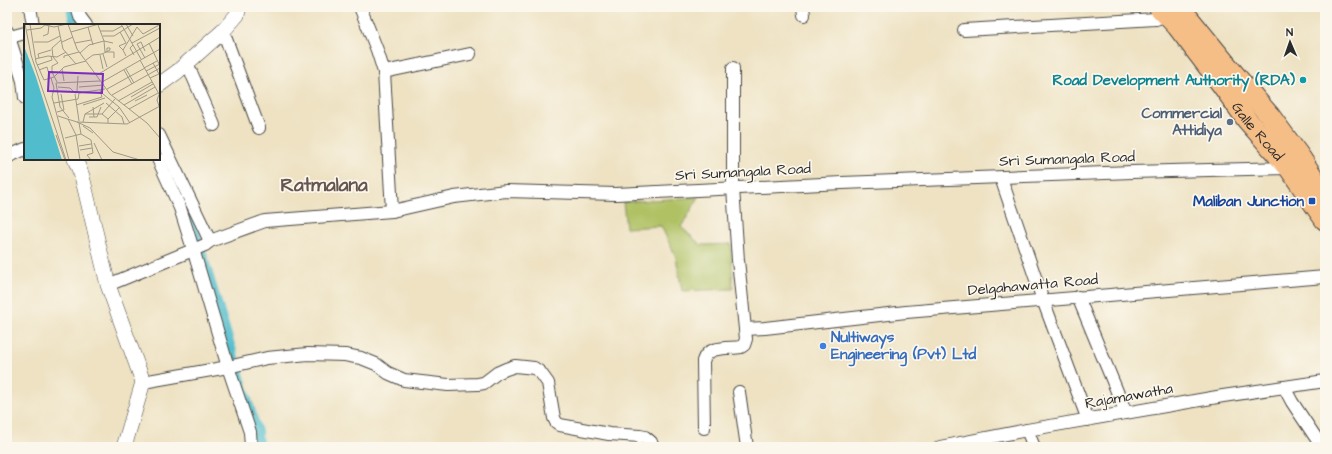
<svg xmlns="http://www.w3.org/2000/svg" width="1332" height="454" font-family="'Architects Daughter',sans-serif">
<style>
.green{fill:#afc164;stroke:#6d7648}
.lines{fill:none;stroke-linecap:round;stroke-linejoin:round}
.canal{stroke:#51bdcc;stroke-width:12}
.minor-casing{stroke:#484642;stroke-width:14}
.tertiary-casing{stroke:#484642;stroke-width:16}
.trunk-casing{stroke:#484642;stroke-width:22}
.minor{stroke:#fff;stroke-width:12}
.tertiary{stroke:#fff;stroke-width:15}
.trunk{stroke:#f6be87;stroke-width:20}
.culture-dot{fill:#0f9aa8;stroke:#fbf7ec;stroke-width:1.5}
.service-dot{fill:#5c6f8a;stroke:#fbf7ec;stroke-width:1.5}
.transit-dot{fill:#1a4fb4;stroke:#fbf7ec;stroke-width:1.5}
.shop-dot{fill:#3f7fe0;stroke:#fbf7ec;stroke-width:1.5}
.labels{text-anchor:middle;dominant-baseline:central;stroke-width:3.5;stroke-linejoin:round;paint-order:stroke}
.culture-label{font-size:15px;font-weight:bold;fill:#0d838f;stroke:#fbf7ec;text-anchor:end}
.service-label{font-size:15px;font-weight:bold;fill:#4e5e75;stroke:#fbf7ec;text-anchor:end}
.street-label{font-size:15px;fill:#2b2b2b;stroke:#fbf7ec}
.transit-label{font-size:15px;font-weight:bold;fill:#164399;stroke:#fbf7ec;text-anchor:end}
.shop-label{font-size:15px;font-weight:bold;fill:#366cbe;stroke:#fbf7ec;text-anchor:start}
.district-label{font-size:19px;font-weight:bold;fill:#67564f;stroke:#fbf7ec}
.inset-road{fill:none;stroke:#a09986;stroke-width:1}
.view{fill:#7b2cbf;fill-opacity:0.15;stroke:#7b2cbf;stroke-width:2}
.inset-edge{fill:none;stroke:#2b2b2b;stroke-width:2}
</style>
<rect width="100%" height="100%" fill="#fbf7ec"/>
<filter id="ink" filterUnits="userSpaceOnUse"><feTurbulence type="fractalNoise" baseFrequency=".025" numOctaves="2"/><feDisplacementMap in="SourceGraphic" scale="8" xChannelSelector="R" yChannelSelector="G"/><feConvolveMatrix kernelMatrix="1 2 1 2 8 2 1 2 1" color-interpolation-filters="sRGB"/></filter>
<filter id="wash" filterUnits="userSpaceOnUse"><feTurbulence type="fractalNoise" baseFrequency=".012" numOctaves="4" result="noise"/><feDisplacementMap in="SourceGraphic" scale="16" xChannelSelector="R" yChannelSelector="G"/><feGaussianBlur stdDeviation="0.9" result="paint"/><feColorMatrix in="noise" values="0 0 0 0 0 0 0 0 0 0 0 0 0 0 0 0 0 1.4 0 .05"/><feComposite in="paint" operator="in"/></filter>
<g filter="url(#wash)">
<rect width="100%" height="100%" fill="#eee2c3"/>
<!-- green -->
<polygon class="green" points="699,197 681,227 701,245 731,244 733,289 682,291 676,257 661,226 626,228 623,202"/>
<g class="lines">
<!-- canal -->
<g class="canal">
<polyline points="72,7 76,25"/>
<polyline points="170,175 184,200 256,432 257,447"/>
</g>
</g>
</g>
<g filter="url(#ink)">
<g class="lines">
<!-- minor casing -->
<g class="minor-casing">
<g id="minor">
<polyline points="30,7 33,25"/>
<polyline points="77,7 80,17 86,25"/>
<polyline points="360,7 377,50 384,72 392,211"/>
<polyline points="803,7 804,15"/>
<polyline points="964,30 1156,19 1171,12"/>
<polyline points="7,31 23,81 25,98"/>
<polyline points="223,31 259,128"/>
<polyline points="10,37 25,33"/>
<polyline points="187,63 214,125"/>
<polyline points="384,72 470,54"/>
<polyline points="159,135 210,241"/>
<polyline points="7,157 25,149"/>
<polyline points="158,159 180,208 193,249 228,367 250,432 251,447"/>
<polyline points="1001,178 1043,300 1088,420"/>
<polyline points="108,285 205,245 210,241 265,221 392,211 454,197 506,191 616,194 842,183 1132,172 1289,168"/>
<polyline points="1078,297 1126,413"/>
<polyline points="745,329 765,328 906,312 1325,277"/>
<polyline points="143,382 228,367 267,358 308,354 345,355 361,358 376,364 388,373 404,380 448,385 478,384 484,383 497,373 506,369 515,366 525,367 534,368 540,372 548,383 554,418 556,422 560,425 609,434 640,436 645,437 651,442 653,447"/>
<polyline points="1284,387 1292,402 1322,447"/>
<polyline points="739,392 747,447"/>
<path d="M704,428L703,361C708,345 727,349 741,347L744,345L746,339L738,260L733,188V68"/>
<polyline points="1027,430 1034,447"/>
<polyline points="940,447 1027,430 1223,396 1325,381"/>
</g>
</g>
<!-- tertiary casing -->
<g class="tertiary-casing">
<g id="tertiary">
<polyline points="159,85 177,72 223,31 237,15 239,7"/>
<polyline points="75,159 82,176 108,285 143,382 124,447"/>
</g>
</g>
<!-- trunk casing -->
<g class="trunk-casing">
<g id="trunk">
<path id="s1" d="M1159,7L1177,26L1222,85L1247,120L1289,168L1325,220"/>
<polyline points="1178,7 1187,16 1235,75 1270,116 1300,157 1325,195"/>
</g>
</g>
<!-- minor -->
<use href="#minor" class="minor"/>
<!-- tertiary -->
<use href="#tertiary" class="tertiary"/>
<!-- trunk -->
<use href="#trunk" class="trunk"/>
</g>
</g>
<!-- markers -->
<circle class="culture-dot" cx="1303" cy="80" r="4"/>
<circle class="service-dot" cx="1230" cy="122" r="4"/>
<rect class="transit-dot" x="1308" y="197" width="8" height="8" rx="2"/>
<circle class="shop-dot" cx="823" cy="346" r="4"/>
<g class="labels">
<!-- culture labels -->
<g class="culture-label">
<text x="1295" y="80">Road Development Authority (RDA)</text>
</g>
<!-- service labels -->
<g class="service-label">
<text x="1222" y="113">Commercial<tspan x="1222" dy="17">Attidiya</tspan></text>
</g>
<!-- street labels -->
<g class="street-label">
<text stroke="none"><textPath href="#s1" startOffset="159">Galle Road</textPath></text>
<text transform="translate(1067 159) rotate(-2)">Sri Sumangala Road</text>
<text transform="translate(743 172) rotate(-3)">Sri Sumangala Road</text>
<text transform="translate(1033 285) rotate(-5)">Delgahawatta Road</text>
<text transform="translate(1129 396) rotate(-10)">Rajamawatha</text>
</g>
<!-- transit labels -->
<g class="transit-label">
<text x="1304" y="201">Maliban Junction</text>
</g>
<!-- shop labels -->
<g class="shop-label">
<text x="831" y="337">Nultiways<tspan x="831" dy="17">Engineering (Pvt) Ltd</tspan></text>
</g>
<!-- district labels -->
<g class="district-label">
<text x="324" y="185">Ratmalana</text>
</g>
</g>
<!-- overview -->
<g transform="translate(24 24)">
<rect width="136" height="136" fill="#eee2c3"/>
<path d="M0,22L12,53L38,136H0Z" fill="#51bdcc"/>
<path class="inset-road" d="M1,0L7,31L42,136M6,0L12,38L20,56L30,53L40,43L62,37M44,0L53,25L86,70L123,99L136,114M97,0L117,35M102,0L109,12M74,1L80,17L89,19M34,2L39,25L52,40M64,3L69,21M3,6L17,4L21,1L30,3L43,0M76,7H89L98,2M47,8L75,0M96,8L102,19L95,22L99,26M19,12L24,10L25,1M79,12H90L109,0M10,18H24L36,12M38,18L49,13M51,19L67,16M108,19L136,4M125,19L136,42M109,21L106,24L110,31M56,29L65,21L80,17L81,28H90V34M79,30L83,43M76,31L79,45M102,32L99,26L113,3L119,10L135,1M15,34L14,30L27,26M40,34V32L55,28M121,34L113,20L117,18L121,27M11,35L24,32L33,33L42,28M62,36L69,31L78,30L86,26V24H83V27M116,36L135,70M13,41L28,36L27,32M120,44L133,37M38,45L40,57M102,45L110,59M15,46L23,43L26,54M100,46L108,60M122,47L136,40M73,51L136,13M27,54L30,64L28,73L45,136M126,54L135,50L129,39M33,58L28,48V42L34,39L29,33L28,24L37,16M78,58L136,25M32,59L76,57M32,59L36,83L45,94M34,63L46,64L51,69L55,68M55,63L80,61M83,65L121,44M53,67L54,52M51,70L55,97M79,70L95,83M88,71L136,44M107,73L129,60M94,77L128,58M111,77L123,71M30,79L54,75L55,69L81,65M82,79L98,93L100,100M52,81L78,73L76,66M59,81L81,74M100,81L131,63M135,82L133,76L136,68M95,83L106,99M105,85L134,69M33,88L40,86L37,70M61,90H78L84,95V99M78,90L91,75M34,92L53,98L103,100L136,82M65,93H70L69,83M70,93H73L77,83M44,95L52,111L56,136M84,95L96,83M53,98L66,104L89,128L116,136M59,98L61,90L80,79M55,99L57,110L67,116L69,129L63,131L67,136M59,102L69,109M32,111L41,136M41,114L57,110M70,119L78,136M55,122L67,120M56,126L68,124"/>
<path class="view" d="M25,48L79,50L78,69L24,67Z"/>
<rect width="136" height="136" class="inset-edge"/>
</g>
<!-- margin -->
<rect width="1332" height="454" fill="none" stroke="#fbf7ec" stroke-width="24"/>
<!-- north arrow -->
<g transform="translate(1290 42) rotate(358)" stroke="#fbf7ec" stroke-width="3" paint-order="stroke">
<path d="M0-3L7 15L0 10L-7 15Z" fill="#2b2b2b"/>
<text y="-6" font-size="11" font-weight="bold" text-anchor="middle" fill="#2b2b2b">N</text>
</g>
</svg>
